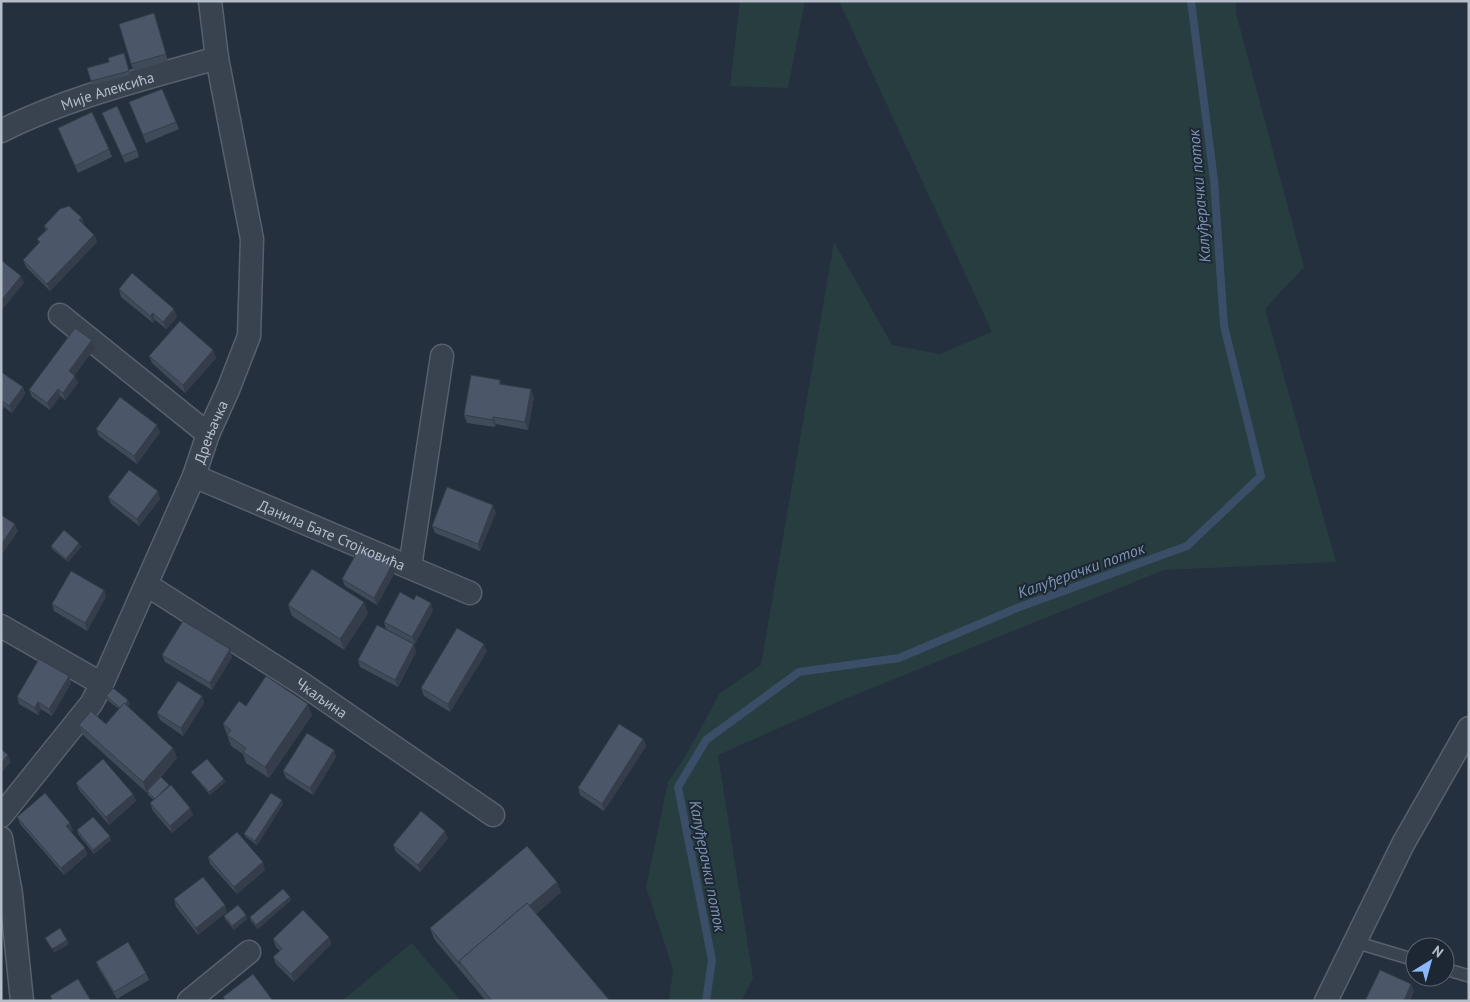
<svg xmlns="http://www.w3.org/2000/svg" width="1470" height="1002" font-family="'PT Sans',sans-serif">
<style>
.green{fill:#273d40}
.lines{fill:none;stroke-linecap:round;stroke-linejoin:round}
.stream{stroke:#3a4e68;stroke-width:8}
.lane-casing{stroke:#57606c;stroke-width:14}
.street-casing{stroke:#57606c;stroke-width:25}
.lane{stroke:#39424f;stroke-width:11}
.street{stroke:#39424f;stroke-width:22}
.wall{fill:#404b59}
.shaded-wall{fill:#343d49}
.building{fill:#4b5768;stroke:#343d49}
.labels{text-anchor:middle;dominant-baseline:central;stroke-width:4;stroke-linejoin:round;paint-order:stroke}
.street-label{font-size:15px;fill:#b5bdc9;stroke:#1d2734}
.water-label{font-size:16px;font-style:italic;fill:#7c94b1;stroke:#1d2734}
</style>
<rect width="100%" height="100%" fill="#25303f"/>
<!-- green -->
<g class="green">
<polygon points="740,1 805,1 788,88 730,86"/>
<polygon points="839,1 1236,1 1236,13 1304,267 1265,309 1336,562 1164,570 840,701 718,755 753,978 741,1001 669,1001 673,969 646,887 668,782 685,757 720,693 761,665 834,242 892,345 940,354 992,332"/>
<polygon points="412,943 461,1001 342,1001"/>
</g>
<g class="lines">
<!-- stream -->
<polyline class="stream" points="706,1001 712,960 678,787 706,740 799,672 899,658 1017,608 1187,546 1261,476 1224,326 1214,180 1191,1"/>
<!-- lane casing -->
<g class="lane-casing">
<g id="lane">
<polyline points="1355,942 1415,960"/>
<polyline points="1445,969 1469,976"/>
</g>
</g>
<!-- street casing -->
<g class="street-casing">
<g id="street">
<path id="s1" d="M1,131C69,97 144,79 217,58"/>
<polyline points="60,315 208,434"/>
<path id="s2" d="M194,476L470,593"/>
<polyline points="410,567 442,356"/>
<path id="s3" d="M147,585L301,683L493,815"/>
<polyline points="1,626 102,684"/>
<path id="s4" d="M1,816L91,704L102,684L194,476L208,434L228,390L249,336L252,239L217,58L210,1"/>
<polyline points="1,838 11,894 22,1001"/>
<polyline points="189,1001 249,952"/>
<polyline points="1326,1001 1403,844 1469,728"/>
</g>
</g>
<!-- lane -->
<use href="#lane" class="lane"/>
<!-- street -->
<use href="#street" class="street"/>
</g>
<!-- wall -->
<g class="wall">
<polygon points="156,20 168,61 134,71 131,64"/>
<polygon points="124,53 130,75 92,85 87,68 109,62"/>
<polygon points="162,89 179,129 146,143 132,109"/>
<polygon points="102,113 137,150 139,157 125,163"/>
<polygon points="58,128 109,149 112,157 78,173"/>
<polygon points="82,218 84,225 94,235 97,242 50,291 26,267 23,260 39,243 37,239 46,230 44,226"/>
<polygon points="119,289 177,317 166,329 155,320 153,323 121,297"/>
<polygon points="92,340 95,348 74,375 78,383 65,400 60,396 50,410 32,397 29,390"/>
<polygon points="213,350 216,358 185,393 152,363 149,356"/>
<polygon points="1,372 23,387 25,394 12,413 4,407 1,410"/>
<polygon points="500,380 501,384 534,397 528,430 496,424 495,427 467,423 464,415"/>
<polygon points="96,429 160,432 137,464 99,436"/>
<polygon points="108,497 160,499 139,526 111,504"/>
<polygon points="496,512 480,551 435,533 432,526"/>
<polygon points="79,543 81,547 68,562 52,549 51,546"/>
<polygon points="395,572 377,605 345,586 342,579"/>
<polygon points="104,590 106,597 87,631 54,611 52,604"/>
<polygon points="288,605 368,613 344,650 292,616"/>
<polygon points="433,610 415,644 386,629 384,622"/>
<polygon points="230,649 232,657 212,690 165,662 162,655"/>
<polygon points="487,651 450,712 424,696 421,688"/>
<polygon points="416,652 398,687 360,667 358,660"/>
<polygon points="69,676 71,683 52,716 41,709 38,715 19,704 17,697"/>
<polygon points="106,696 128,700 130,704 127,707 173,748 177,758 159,779 170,786 193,815 172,833 153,811 150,803 154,800 148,795 147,792 146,792 83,735 79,725 106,724 119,709 107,700"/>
<polygon points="202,696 204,703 183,736 160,720 157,713"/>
<polygon points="246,706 312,715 269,778 246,763 243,754 231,746 223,724"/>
<polygon points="643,739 646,746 604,811 580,795 578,788"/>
<polygon points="334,750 336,757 313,795 286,778 283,771"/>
<polygon points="191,772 224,779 225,782 210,795 193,775"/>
<polygon points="76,783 133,794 136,801 109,825 79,790"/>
<polygon points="283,804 257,845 246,837 244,834"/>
<polygon points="17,817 73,830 71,832 85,848 87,855 64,875 20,824"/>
<polygon points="77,830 111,840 94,854 78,834"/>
<polygon points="448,838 420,872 396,852 393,845"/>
<polygon points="208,857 265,870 237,894 210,864"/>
<polygon points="557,882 561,892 536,914 610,1001 486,1001 434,939 430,928"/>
<polygon points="174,899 227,912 198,935 176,907"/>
<polygon points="291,900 258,929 251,921 250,917"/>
<polygon points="246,915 247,919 234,930 225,919 224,916"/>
<polygon points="329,937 331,944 294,982 276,964 273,957 280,951 276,947 273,939"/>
<polygon points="96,962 146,973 149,980 117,999 99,969"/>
</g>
<!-- shaded-wall -->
<g class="shaded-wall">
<polygon points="82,218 84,225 79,220"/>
<polygon points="94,235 97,242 50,291 47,284"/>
<polygon points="21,276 24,283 1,311 1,301"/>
<polygon points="174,309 177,317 166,329 163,322"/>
<polygon points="153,313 155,320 153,323 150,316"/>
<polygon points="92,340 95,348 72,379 69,371"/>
<polygon points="213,350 216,358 185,393 183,385"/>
<polygon points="75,376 78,383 65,400 63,393"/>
<polygon points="23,387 25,394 12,413 9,406"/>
<polygon points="58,389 60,396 50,410 47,403"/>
<polygon points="531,389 534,397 528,430 525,422"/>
<polygon points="1,400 4,407 1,410"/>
<polygon points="493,417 496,424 495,427 493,420"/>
<polygon points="157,425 160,432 137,464 134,456"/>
<polygon points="158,491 160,499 139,526 137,519"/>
<polygon points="493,505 496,512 480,551 478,544"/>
<polygon points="15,524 18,531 1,556 1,545"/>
<polygon points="79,543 81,547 68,562 66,559"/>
<polygon points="392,565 395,572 377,605 374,598"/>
<polygon points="104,590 106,597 87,631 85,623"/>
<polygon points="364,602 368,613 344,650 340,639"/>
<polygon points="431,603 433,610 415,644 412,637"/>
<polygon points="414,644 416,652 398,687 395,680"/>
<polygon points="484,644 487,651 450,712 448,704"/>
<polygon points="230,649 232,657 212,690 210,683"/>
<polygon points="69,676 71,683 52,716 49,709"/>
<polygon points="202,696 204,703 183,736 181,728"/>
<polygon points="128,700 130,704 123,712 121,709"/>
<polygon points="38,702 41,709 38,715 35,708"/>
<polygon points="308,704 312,715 269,778 265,767"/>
<polygon points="643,739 646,746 604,811 602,804"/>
<polygon points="173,748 177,758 146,792 143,782"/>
<polygon points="334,750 336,757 313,795 310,788"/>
<polygon points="8,755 11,762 1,773 1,763"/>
<polygon points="224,779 225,782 210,795 209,792"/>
<polygon points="133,794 136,801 109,825 106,817"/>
<polygon points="282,800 283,804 257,845 255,841"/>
<polygon points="190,808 193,815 172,833 170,826"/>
<polygon points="70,823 73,830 69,834 66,826"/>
<polygon points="445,831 448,838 420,872 418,865"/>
<polygon points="110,836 111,840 94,854 93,850"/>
<polygon points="85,848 87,855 64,875 61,868"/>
<polygon points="263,862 265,870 237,894 234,887"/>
<polygon points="557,882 561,892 468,972 461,964"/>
<polygon points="290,897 291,900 258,929 256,925"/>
<polygon points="225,905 227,912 198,935 196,928"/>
<polygon points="246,915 247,919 234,930 232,926"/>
<polygon points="329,937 331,944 294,982 291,974"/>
<polygon points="67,940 69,944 54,953 52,949"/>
<polygon points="1411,984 1414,992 1410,1001 1404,1001"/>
</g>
<!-- building -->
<g class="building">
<polygon points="154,13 166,54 131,64 119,24"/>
<polygon points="124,53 129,71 91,81 87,68 109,62 108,58"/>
<polygon points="162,89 176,122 143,135 129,102"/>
<polygon points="117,106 137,150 122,156 102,113"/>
<polygon points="92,112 109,149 75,166 58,128"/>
<polygon points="69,206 82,218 79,220 94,235 47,284 23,260 40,242 37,239 48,229 44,226 60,209"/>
<polygon points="1,260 21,276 1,301"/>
<polygon points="132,273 174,309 163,322 153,313 150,316 119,289"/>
<polygon points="180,321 213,350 183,385 149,356"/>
<polygon points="75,328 92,340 69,371 75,376 63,393 58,389 47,403 29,390"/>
<polygon points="1,372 23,387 9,406 1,400"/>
<polygon points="471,375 500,380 499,384 531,389 525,422 493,417 493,420 464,415"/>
<polygon points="120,397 157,425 134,456 96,429"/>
<polygon points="129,470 158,491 137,519 108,497"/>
<polygon points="447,487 493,505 478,544 432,526"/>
<polygon points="1,515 15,524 1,545"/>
<polygon points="64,530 79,543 66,559 51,546"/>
<polygon points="360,547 392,565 374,598 342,579"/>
<polygon points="312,569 364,602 340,639 288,605"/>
<polygon points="71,571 104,590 85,623 52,604"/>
<polygon points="400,592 414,600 416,595 431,603 412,637 384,622"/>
<polygon points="183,621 230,649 210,683 162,655"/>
<polygon points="377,625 414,644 395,680 358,660"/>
<polygon points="457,628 484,644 448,704 421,688"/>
<polygon points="39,659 69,676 49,709 38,702 35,708 17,697"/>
<polygon points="266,676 308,704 265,767 243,752 246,748 227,735 231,730 223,724 239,701 246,706"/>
<polygon points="178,681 202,696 181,728 157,713"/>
<polygon points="113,688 128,700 125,705 124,703 120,708 106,696"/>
<polygon points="124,703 173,748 143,782 79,725 91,711 106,724"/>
<polygon points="619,724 643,739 602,804 578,788"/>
<polygon points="307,733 334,750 310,788 283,771"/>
<polygon points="1,749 8,755 1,763"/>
<polygon points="103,759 133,794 106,817 76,783"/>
<polygon points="207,759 224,779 209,792 191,772"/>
<polygon points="161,777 169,785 155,799 147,791"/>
<polygon points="171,785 190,808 170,826 150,803"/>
<polygon points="45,793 70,823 66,826 85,848 61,868 17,817"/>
<polygon points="271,793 282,800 255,841 244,834"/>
<polygon points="421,811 445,831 418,865 393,845"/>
<polygon points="93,817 110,836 93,850 77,830"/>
<polygon points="237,832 263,862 234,887 208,857"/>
<polygon points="527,846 557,882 529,906 527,903 459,961 460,964 430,928"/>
<polygon points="203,877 225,905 196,928 174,899"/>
<polygon points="283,889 290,897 256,925 250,917"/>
<polygon points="527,903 610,1001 492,1001 459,961"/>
<polygon points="238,905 246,915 232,926 224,916"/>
<polygon points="303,910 329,937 291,974 273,957 282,949 273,939"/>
<polygon points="60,928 67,940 52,949 45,938"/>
<polygon points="128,942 146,973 114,992 96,962"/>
<polygon points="1380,970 1411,984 1404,1001 1365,1001"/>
<polygon points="253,974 273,1001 226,1001 223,997"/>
<polygon points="78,979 91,1001 53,1001 50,996"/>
</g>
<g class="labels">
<!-- street labels -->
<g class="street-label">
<text stroke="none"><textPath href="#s1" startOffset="114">Мије Алексића</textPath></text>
<text stroke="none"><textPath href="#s4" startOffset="441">Дрењачка</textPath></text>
<text stroke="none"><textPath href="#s2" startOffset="150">Данила Бате Стојковића</textPath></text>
<text stroke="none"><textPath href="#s3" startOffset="208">Чкаљина</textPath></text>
</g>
<!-- water labels -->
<g class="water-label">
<text transform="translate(1199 196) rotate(-95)">Калуђерачки поток</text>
<text transform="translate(1081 570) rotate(-20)">Калуђерачки поток</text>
<text transform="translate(708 866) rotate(79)">Калуђерачки поток</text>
</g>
</g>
<!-- border -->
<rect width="1470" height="1002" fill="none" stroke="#b5bdc9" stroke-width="5"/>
<!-- north arrow -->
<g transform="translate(1430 962) rotate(37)"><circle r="24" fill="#1d2734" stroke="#5a6370"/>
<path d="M0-4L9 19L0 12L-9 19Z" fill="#8bb8f8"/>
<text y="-8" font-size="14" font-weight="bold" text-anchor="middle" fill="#b5bdc9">N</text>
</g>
</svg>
